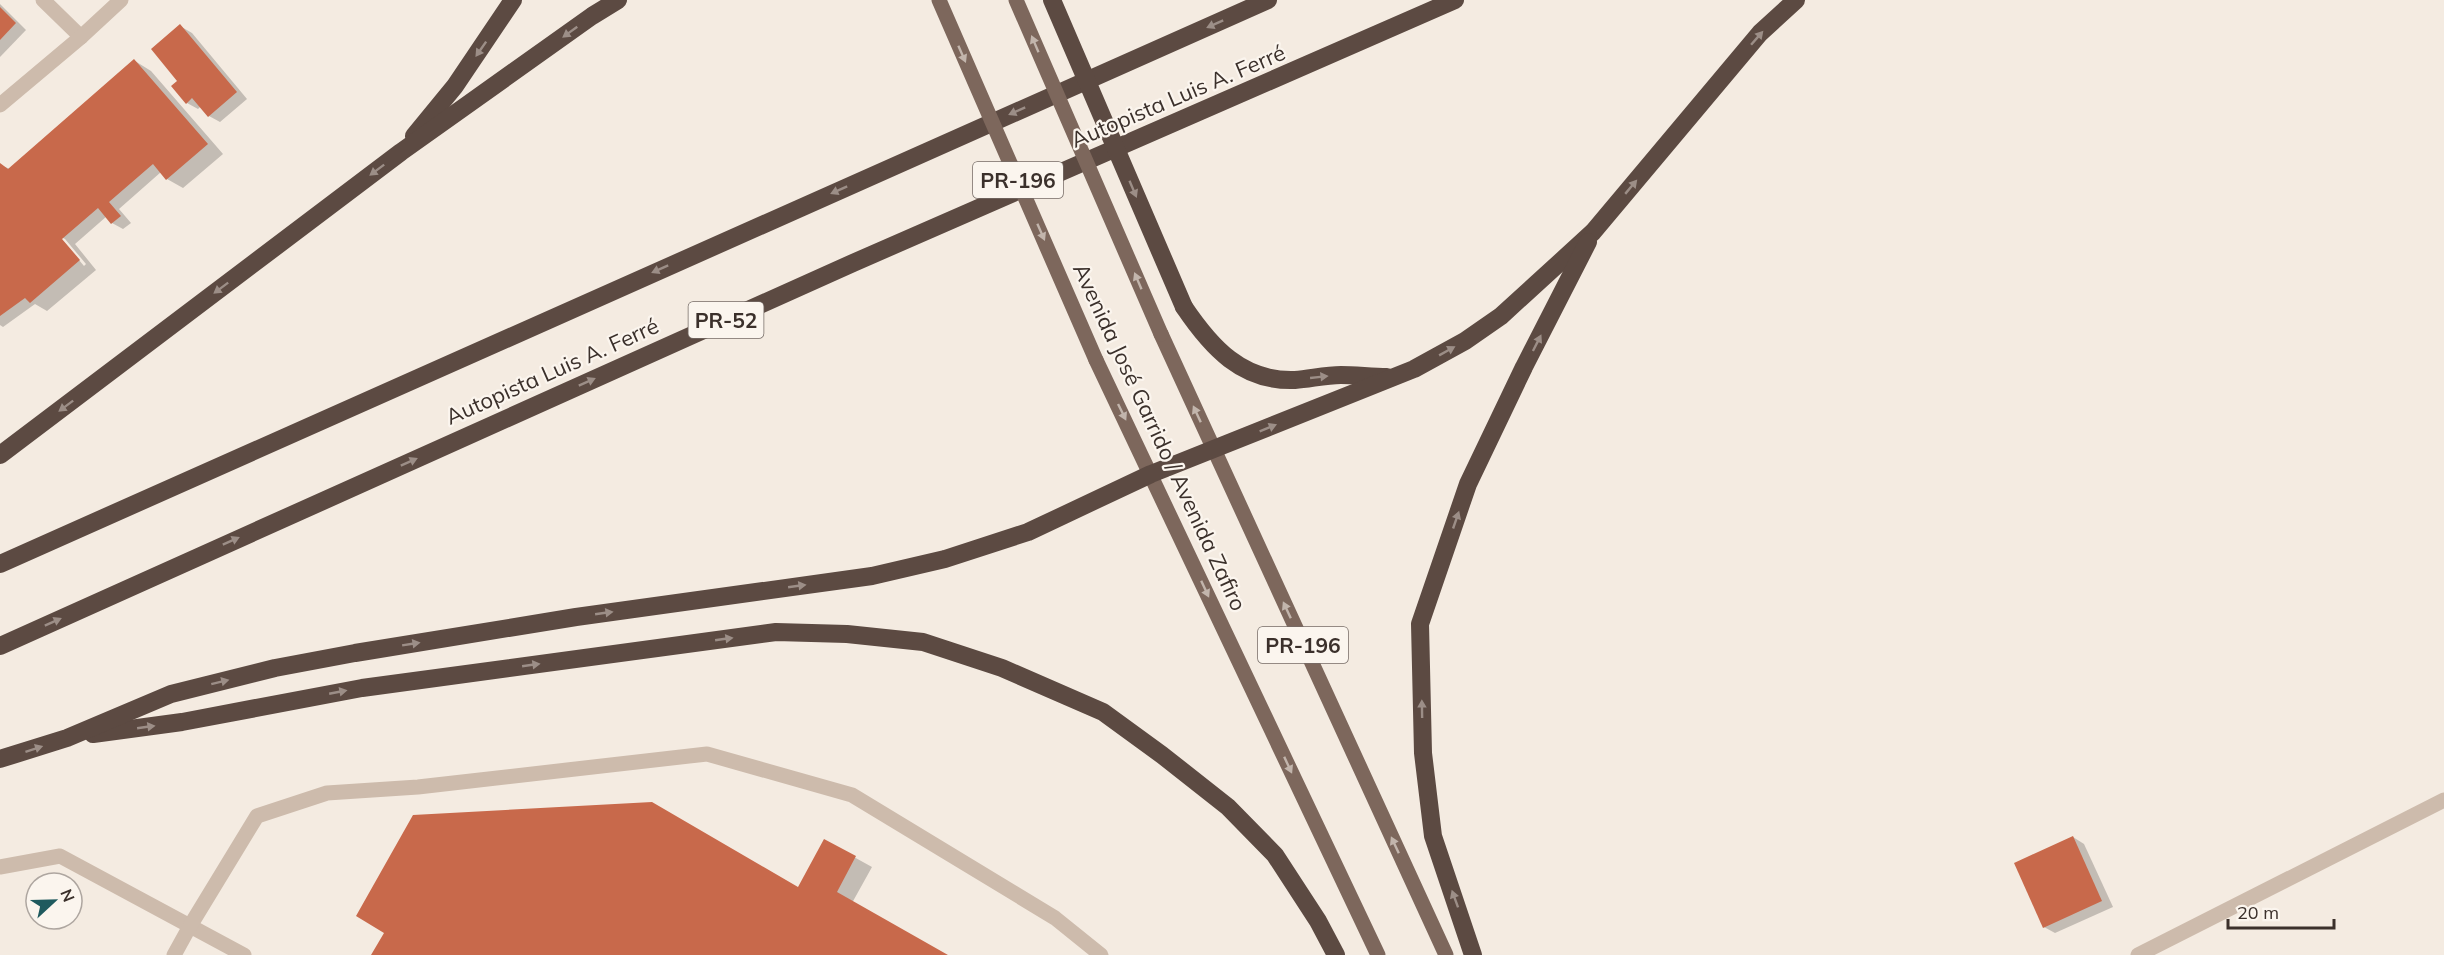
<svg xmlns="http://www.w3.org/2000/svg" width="2444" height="955" font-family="Mulish,sans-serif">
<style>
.shadow{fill:#0003;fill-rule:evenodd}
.building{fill:#c8694b}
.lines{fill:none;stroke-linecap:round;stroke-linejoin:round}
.service{stroke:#cdbbac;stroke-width:15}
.minor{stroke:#cdbbac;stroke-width:15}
.primary{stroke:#7d675c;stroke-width:15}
.motorway{stroke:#5c4a42;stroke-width:18}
.primary-bridge{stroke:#7d675c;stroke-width:15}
.motorway-bridge{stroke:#5c4a42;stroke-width:18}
.oneway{fill:#9c8e87}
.oneway2{fill:#c2b5ac}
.labels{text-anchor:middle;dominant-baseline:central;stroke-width:4.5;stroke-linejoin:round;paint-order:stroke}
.shield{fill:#fbf5ee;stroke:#756b66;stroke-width:1.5}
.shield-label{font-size:21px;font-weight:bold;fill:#3b302b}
.street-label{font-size:22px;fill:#3b302b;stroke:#fbf5ee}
</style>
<rect width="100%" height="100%" fill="#f4ebe1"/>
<!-- shadow -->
<g class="shadow">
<polygon points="0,4 26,30 0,57"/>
<polygon points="180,26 192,33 247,99 220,122 209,116 201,106 198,109 187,103 179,81"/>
<path d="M135,61L151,71L223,154L183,188L167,179L161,172L119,209L131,223L123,229L112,223L107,216L75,244L96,270L47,311L35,304L3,327L0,325V165L10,169ZM59,236L65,239L86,264L84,266Z"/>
<polygon points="2073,837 2084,844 2113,907 2055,933 2044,927"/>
<polygon points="825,841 872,867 852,903 945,955 372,955 386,933 799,889"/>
</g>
<!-- building -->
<g class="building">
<polygon points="0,7 16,23 0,40"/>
<polygon points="180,24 237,92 208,117 192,98 186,104 171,86 177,81 151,49"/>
<polygon points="134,59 208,144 166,180 153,164 109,202 121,216 111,224 98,208 62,239 80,260 30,303 25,298 0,316 0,163 8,169"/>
<polygon points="652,802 798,887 824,839 856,856 837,892 948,955 371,955 384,933 356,916 413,815"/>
<polygon points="2073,836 2102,901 2043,928 2014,863"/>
</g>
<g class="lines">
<!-- service -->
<g class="service">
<polyline points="0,867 60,856 244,955"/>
<polyline points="174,955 190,926 257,816 327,793 418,787 707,754 852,795 1055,918 1101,955"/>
<polyline points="2138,955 2444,800"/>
</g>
<!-- minor -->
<g class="minor">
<polyline points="43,0 81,37"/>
<polyline points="0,105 81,37 121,0"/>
</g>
<!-- primary -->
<g class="primary">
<polyline points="1161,334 1446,955"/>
<polyline points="1096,360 1378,955"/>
</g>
<!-- motorway -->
<g class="motorway">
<polyline points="414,136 455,86 513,0"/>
<path d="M1184,307C1211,347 1242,382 1295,380C1310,379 1325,375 1341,375C1356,375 1372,377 1387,377"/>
<polyline points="0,455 401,152 592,16 618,0"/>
<polyline points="0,564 1268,0"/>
<polyline points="0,646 853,263 1455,0"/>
<polyline points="93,734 182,722 362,688 776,632 847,634 923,642 1002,668 1103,712 1162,755 1228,807 1275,855 1318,921 1336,955"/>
<polyline points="0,759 67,738 171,694 275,668 355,653 576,617 872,576 945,559 1028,532 1151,474 1414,369 1465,341 1501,316 1593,232 1760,33 1796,0"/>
<polyline points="1473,955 1433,836 1423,753 1420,624 1468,484 1524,367 1588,242"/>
</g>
<!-- primary-bridge -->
<g class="primary-bridge">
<polyline points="939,0 1096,360"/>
<polyline points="1016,0 1161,334"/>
</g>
<!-- motorway-bridge -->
<polyline class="motorway-bridge" points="1052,0 1184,307"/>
</g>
<!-- one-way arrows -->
<defs><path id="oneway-solid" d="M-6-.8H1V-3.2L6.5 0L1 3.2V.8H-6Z" transform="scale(1.5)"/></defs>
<g class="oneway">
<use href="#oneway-solid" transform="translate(1215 24) rotate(156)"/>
<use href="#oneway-solid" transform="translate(570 32) rotate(144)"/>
<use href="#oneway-solid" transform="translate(1757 38) rotate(-49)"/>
<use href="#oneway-solid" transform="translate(481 49) rotate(125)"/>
<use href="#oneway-solid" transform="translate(1017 111) rotate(156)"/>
<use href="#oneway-solid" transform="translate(377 170) rotate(143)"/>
<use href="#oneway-solid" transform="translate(1631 187) rotate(-50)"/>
<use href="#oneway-solid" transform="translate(1133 189) rotate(67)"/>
<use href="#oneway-solid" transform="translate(839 190) rotate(156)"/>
<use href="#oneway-solid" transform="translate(660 269) rotate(156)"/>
<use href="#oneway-solid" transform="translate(221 288) rotate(143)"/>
<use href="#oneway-solid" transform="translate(1537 343) rotate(-63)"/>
<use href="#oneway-solid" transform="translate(1447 351) rotate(-29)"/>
<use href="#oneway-solid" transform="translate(1319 377) rotate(-6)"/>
<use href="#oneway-solid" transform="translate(587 382) rotate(-24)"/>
<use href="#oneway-solid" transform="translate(66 406) rotate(143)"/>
<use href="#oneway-solid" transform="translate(1268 428) rotate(-22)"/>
<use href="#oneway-solid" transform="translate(409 462) rotate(-24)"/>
<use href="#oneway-solid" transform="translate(1456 520) rotate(-71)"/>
<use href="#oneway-solid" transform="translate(231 541) rotate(-24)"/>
<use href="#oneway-solid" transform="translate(797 586) rotate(-8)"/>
<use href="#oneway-solid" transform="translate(604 613) rotate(-8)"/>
<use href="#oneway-solid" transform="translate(53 622) rotate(-24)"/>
<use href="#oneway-solid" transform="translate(724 639) rotate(-8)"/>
<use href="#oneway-solid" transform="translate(411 644) rotate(-9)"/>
<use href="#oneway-solid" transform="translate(531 665) rotate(-8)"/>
<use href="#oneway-solid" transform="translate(220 682) rotate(-14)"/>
<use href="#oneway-solid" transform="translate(338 692) rotate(-11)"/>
<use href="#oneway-solid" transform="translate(1422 709) rotate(-91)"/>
<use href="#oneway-solid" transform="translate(146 727) rotate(-8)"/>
<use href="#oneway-solid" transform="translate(34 749) rotate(-18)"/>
<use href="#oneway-solid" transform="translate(1455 899) rotate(-110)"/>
</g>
<g class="oneway2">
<use href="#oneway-solid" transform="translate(1035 44) rotate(-113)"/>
<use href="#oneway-solid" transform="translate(962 54) rotate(66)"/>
<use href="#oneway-solid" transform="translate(1041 232) rotate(66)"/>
<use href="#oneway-solid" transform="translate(1138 281) rotate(-113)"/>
<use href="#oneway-solid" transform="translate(1122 412) rotate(64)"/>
<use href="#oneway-solid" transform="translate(1197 414) rotate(-115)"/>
<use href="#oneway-solid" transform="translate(1205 589) rotate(65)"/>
<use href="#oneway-solid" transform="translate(1287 610) rotate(-115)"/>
<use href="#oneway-solid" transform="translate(1288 765) rotate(65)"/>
<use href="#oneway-solid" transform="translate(1395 845) rotate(-115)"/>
</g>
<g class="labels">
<!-- shield labels -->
<g class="shield">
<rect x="973" y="162" width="90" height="36" rx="4.5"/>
<rect x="688.5" y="302" width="75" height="36" rx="4.5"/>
<rect x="1258" y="627" width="90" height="36" rx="4.5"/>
</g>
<g class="shield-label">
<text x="1018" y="180">PR-196</text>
<text x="726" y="320">PR-52</text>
<text x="1303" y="645">PR-196</text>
</g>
<!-- street labels -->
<g class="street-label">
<text transform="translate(1178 96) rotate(-23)">Autopista Luis A. Ferré</text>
<text transform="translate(552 371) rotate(-24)">Autopista Luis A. Ferré</text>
<text transform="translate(1160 437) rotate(65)">Avenida José Garrido / Avenida Zafiro</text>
</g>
</g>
<!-- north arrow -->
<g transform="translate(54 901) rotate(68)"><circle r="28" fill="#fbf5ee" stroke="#aea6a0" stroke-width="1.5"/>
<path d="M0-4.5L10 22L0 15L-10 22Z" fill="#1f5a5e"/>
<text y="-9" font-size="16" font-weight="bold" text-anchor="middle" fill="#3b302b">N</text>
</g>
<!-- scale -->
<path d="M2228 919v9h106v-9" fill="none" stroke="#3b302b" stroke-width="3"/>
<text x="2237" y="919" font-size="18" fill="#3b302b" stroke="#fbf5ee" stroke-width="4.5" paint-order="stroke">20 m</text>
</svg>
